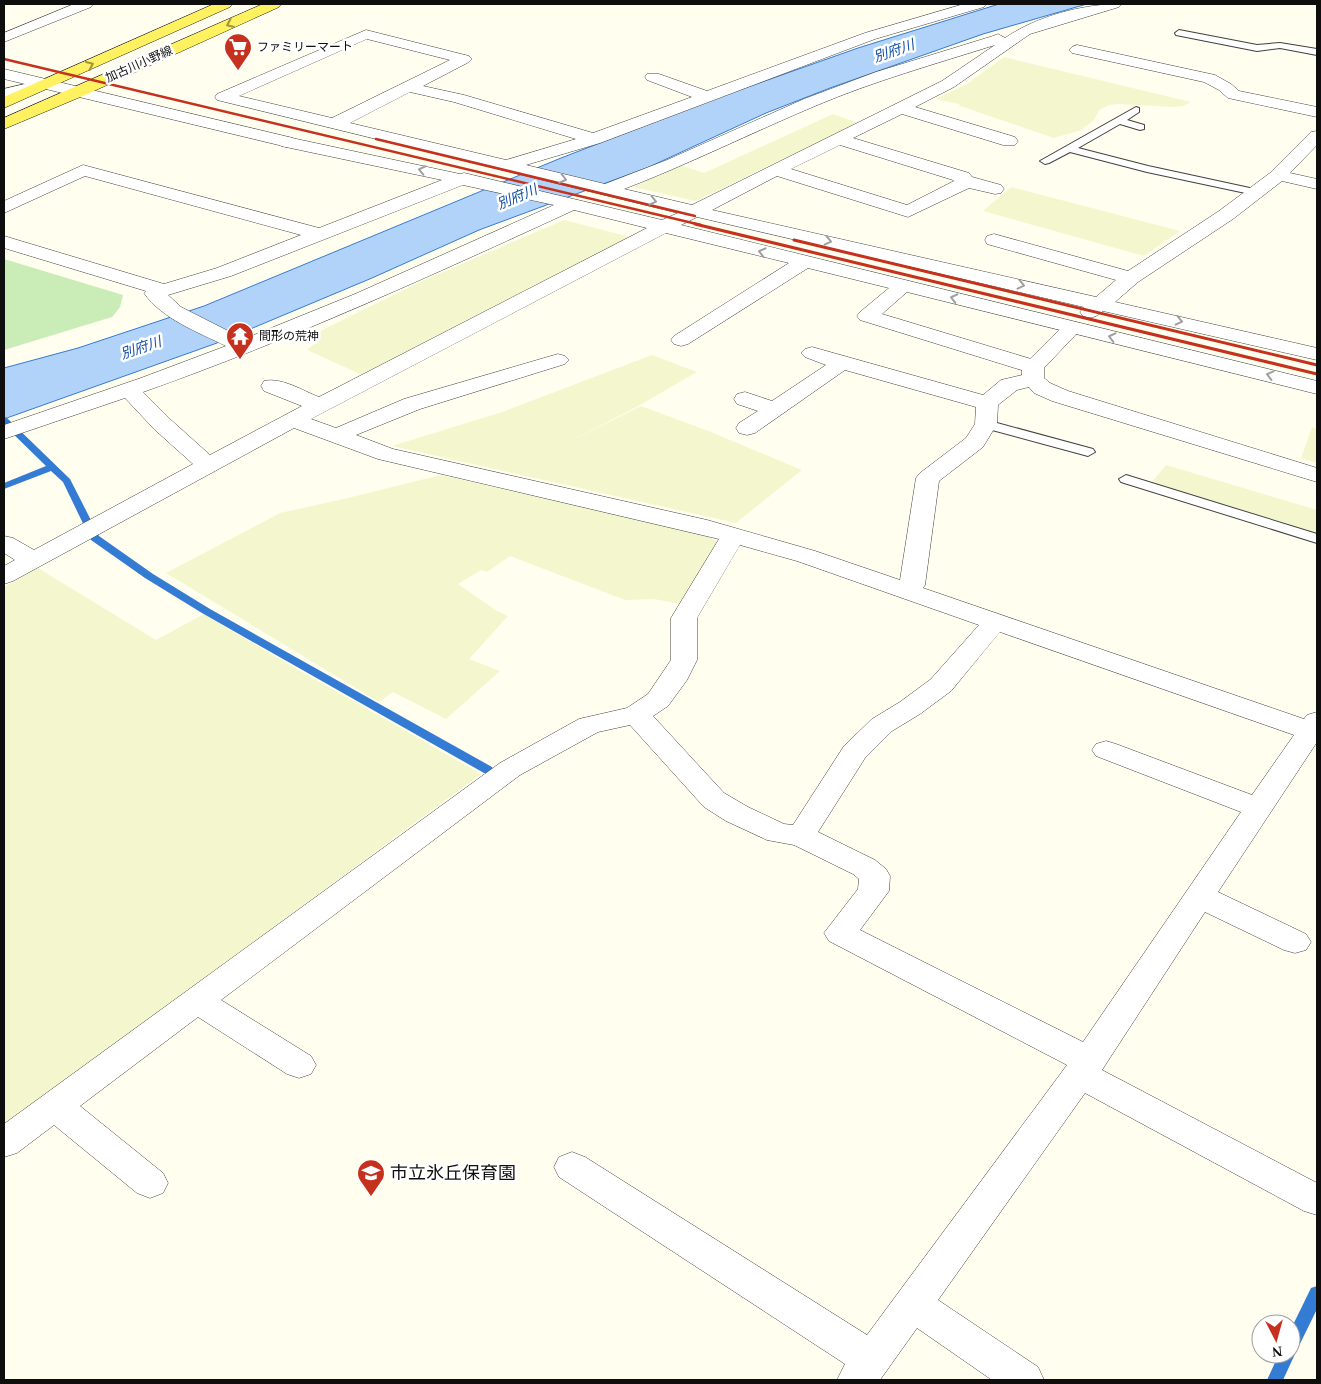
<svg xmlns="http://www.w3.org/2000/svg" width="1321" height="1384" font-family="'Times New Roman','Noto Sans JP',serif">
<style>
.farmland{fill:#f4f7cd}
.green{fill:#caecb6}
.water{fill:#b1d3f9;stroke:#347bd4}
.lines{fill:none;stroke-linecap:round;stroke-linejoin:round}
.stream{fill:#347bd4;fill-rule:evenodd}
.service-casing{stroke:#414141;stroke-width:2}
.minor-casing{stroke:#414141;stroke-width:1}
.tertiary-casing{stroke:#414141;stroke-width:1}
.primary-casing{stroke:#1f1f1f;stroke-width:1}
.service{fill:#fff;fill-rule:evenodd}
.minor{fill:#fff;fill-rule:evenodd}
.tertiary{fill:#fff;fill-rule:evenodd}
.primary{fill:#fff15f;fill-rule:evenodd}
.rail-far1{stroke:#c6311e;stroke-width:2.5}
.rail{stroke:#c6311e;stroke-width:3}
.oneway{stroke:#9f963f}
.oneway2{stroke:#9f9f9f}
.labels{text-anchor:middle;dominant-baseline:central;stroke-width:5;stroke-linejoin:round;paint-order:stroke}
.far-poi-label{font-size:12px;fill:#0e0e0e;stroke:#fff;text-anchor:start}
.far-street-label{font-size:12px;fill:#0e0e0e;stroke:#fff}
.far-water-label{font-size:14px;font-style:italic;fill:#104da7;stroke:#fff}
.near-poi-label{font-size:18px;fill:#0e0e0e;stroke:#fff;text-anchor:start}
</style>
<rect width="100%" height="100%" fill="#fffeef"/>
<!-- farmland -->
<g class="farmland">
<polygon points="1004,57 1191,102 1183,106 1171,107 1121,104 1109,105 1099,110 1094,120 1081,130 1054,138 960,106 959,104 935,99 967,84"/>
<polygon points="833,114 858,123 696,201 633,187 680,165 704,173"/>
<polygon points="1011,187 1180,231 1144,256 983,211"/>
<polygon points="564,220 630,237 362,375 307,350 319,340 318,332 422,281"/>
<polygon points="652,355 697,372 640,405 567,443 641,406 711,432 802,470 736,523 392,446 502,412"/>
<polygon points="1312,427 1317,429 1317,463 1301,458"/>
<polygon points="1166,465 1317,510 1317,534 1151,483"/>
<polygon points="441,475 705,535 719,542 680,604 654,599 625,600 510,556 487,572 481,570 458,584 497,611 508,616 469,659 500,671 446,719 393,692 379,702 166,573 280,513 348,498"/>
<polygon points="38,568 156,640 204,614 274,656 481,774 4,1126 4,587"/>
</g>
<!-- green -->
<polygon class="green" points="4,259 123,295 120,307 112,317 4,350"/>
<!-- water -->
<polygon class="water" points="999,4 1087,4 983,34 830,88 766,113 649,167 479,230 372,278 217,343 4,419 4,368 78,348 204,306 561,158 714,99 858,48"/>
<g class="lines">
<!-- stream -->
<g class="stream">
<polygon points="4,417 7,418 70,479 99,536 153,574 210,609 492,767 494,770 492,773 484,773 202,613 145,578 91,540 63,482 51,471 4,489 4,483 46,466 4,425"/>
<polygon points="1317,1286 1317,1309 1297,1350 1294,1351 1295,1354 1283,1380 1267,1380 1279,1354 1291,1354 1291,1329 1311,1288"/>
</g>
<!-- service casing -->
<g class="service-casing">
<g id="service">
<polygon points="1179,30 1257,45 1280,43 1317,49 1317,55 1280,48 1257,51 1176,35 1175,33"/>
<polygon points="1136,107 1139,108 1139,112 1127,120 1144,125 1144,129 1140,130 1120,124 1078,148 1148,166 1259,190 1260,192 1259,194 1255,195 1147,172 1070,152 1049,163 1045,164 1040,161"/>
<polygon points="986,420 1093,449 1095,452 1088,456 981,427 979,424"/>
<polygon points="1126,475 1317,534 1317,543 1121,482 1119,479"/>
</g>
</g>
<!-- minor casing -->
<g class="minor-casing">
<g id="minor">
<polygon points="74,4 93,4 91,7 4,42 4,33"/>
<path d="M964,4H986L984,7L875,39L600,143L526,165L605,184L667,160L804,99L876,72L993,36L998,34L1005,38C1037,16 1083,4 1121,4L1119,7L1030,34L954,87L915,107L1015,137L1018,141L1015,145H1003L902,114L853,138L969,173L972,177L1001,185L1004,189L1001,193L995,194L969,188L908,217L777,176L712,210L1096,297L1116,280L987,244L985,240L987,236L994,234L1128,271L1219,211L1270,173L1311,132L1317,131V145L1290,173L1317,179V189L1282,181L1233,219L1138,282L1115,302L1317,348V360L1103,311C1096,317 1092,319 1083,316L1080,312L1084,307L697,217L681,225L1317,381V394L907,292L882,314L1041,362L1044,367L1041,372L1035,373L1041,374L1044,379L1041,384L1017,390L998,405L997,424L983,447L939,481L925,585L923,588L1304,719L1307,715L1317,712V742L1218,892L1306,934L1311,942L1306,950L1295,953L1284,950L1205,912L1102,1070L1317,1183V1215L1304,1211L1085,1093L938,1300L1038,1367L1044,1380H992L917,1328L880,1380H837L845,1364L559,1177L554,1167L559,1157L572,1152L585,1157L867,1335L1067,1065L829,941L824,933L858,889L859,879L853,874L794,845L767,840L726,821L704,807L630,725L598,732L520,775L221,1000L311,1056L316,1065L311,1074L299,1078L287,1074L198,1017L80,1106L163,1173L168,1183L163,1193L150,1198L137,1193L54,1125L17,1153L4,1157V1124L500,763L579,719L627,708L648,694L671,660V618L719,539L378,459L294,428L13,581L4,584V566L15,560L4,553V536L13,538L34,550L193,464L155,430L125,398L4,439V425L141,378L226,346C198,332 162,319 144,293L146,291L4,248V236L164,284L217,268L301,235L85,176L4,213V201L83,165L319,228L442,180L281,146L278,142L281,138L287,137L460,174L464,173L662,220L678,213L217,100L215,97L217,94L366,30L469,56L472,59L469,62L423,86L464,95L593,133L692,97L647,80L645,77L647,74H659L707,91L865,33ZM367,39L450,60L332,118L239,96ZM995,45L942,81L692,205L624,189C689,164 751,133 815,106C874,81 935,64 995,45ZM410,92L454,102L576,139L506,160L350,123ZM840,145L953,180L954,181L907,205L791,169ZM463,185L554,205L355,294L244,339L181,307L168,295L231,276ZM574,210L647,228L319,397C303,391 282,377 264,381L261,386L264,391L302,406L210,455L171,420L143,392C290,340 433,275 574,210ZM666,233L789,263L674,336L671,340L674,344L681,346L688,344L808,268L889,288L860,312L857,316L860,320L1031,373L1001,380L983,395L812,347L805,349L801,353L805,357L826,365L772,401L745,392L737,394L734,399L737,404L758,411L739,423L736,428L739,433L747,435L755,433L845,370L976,407L975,424L966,438L920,473L916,478L900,580L815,551L707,520L393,449L356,435L420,409L565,364L569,360L565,356L558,354L551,356L404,399L336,428L311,419ZM740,545L797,561L979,625L931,679L900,702L872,719L844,746L793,825L784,824L748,807L724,793L653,716L668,706L687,680L697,660V618ZM1000,632L1294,735L1252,795L1116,744L1106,741L1096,744L1092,750L1096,756L1241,812L1083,1042L860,930L889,891L890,876L886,869L875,860L818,832L865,758L892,731L920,714L951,691Z"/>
<polygon points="1077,45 1215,75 1231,84 1239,91 1317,107 1317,117 1228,98 1219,90 1204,82 1072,53 1069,50 1072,47"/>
<polygon points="46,79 52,81 54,84 52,87 4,99 4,89"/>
</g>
</g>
<!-- tertiary casing -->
<g class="tertiary-casing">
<g id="tertiary">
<polygon points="4,69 293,138 296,142 293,146 287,147 4,79"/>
<polygon points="1072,322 1079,324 1082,328 1044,368 1044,378 1050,383 1068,391 1317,468 1317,482 1052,401 1034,393 1022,379 1022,367 1065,324"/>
</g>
</g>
<!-- primary casing -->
<g class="primary-casing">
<g id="primary">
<polygon points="214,4 232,4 230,7 4,108 4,97"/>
<polygon points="263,4 281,4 279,7 85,95 4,129 4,118"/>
</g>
</g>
<!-- service -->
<use href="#service" class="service"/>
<!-- minor -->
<use href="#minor" class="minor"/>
<!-- tertiary -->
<use href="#tertiary" class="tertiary"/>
<!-- primary -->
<use href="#primary" class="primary"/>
<!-- rail-far1 -->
<g class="rail-far1">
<polyline points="4,59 701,225"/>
<polyline points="376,139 695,216"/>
</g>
<!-- rail -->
<g class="rail">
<polyline points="695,224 1317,374"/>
<polyline points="794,240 1317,365"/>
</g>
</g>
<!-- one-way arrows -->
<defs><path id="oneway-chevron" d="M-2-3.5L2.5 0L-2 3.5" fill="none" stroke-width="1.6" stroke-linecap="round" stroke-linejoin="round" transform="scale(1.25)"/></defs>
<g class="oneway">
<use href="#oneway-chevron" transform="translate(230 24) rotate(156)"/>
<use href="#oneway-chevron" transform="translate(90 65) rotate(-24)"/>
</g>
<g class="oneway2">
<use href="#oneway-chevron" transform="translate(422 170) rotate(-168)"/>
<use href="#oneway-chevron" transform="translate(563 179) rotate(14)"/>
<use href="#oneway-chevron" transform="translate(653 201) rotate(13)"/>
<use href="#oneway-chevron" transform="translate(828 241) rotate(13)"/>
<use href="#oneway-chevron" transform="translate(762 252) rotate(-166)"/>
<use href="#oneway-chevron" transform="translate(1021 285) rotate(13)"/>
<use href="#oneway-chevron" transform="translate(954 298) rotate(-166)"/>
<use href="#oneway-chevron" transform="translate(1179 321) rotate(13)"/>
<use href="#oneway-chevron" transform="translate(1112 337) rotate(-166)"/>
<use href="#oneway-chevron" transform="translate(1270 375) rotate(-166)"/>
</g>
<!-- icons -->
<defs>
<g id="supermarket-pin" transform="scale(1.4375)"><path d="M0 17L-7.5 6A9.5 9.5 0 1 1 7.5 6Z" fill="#c6311e" stroke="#fff"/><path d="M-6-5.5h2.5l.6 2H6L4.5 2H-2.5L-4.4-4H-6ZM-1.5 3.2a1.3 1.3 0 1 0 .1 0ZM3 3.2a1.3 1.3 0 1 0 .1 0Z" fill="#fff"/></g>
<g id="temple-pin" transform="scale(1.4375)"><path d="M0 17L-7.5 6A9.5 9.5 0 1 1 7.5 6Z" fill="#c6311e" stroke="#fff"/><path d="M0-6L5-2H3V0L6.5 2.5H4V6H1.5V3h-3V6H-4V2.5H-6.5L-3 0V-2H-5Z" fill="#fff"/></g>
<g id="school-pin" transform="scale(1.4375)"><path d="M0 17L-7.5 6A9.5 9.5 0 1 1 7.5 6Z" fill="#c6311e" stroke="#fff"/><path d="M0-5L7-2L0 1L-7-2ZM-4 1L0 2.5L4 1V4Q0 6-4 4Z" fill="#fff"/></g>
</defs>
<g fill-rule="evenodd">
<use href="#supermarket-pin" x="238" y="47"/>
<use href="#temple-pin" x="240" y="336"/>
<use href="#school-pin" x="371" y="1173"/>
</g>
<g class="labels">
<!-- far-poi labels -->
<g class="far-poi-label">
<text x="257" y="47">ファミリーマート</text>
<text x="259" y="336">間形の荒神</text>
</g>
<!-- far-street labels -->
<g class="far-street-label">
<text transform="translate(139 64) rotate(-24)">加古川小野線</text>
</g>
<!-- far-water labels -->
<g class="far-water-label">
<text transform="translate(894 51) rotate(-19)">別府川</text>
<text transform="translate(517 197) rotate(-23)">別府川</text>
<text transform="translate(141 348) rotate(-19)">別府川</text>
</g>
<!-- near-poi labels -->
<g class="near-poi-label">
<text x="390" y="1173">市立氷丘保育園</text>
</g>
</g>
<!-- border -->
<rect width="1321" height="1384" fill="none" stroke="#0e0e0e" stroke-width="10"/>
<!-- north arrow -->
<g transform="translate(1276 1339) rotate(174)"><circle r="24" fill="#ffffff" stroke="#9f9f9f"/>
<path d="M0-4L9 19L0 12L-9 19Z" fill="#c6311e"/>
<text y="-8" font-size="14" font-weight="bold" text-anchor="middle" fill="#0e0e0e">N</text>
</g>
</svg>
